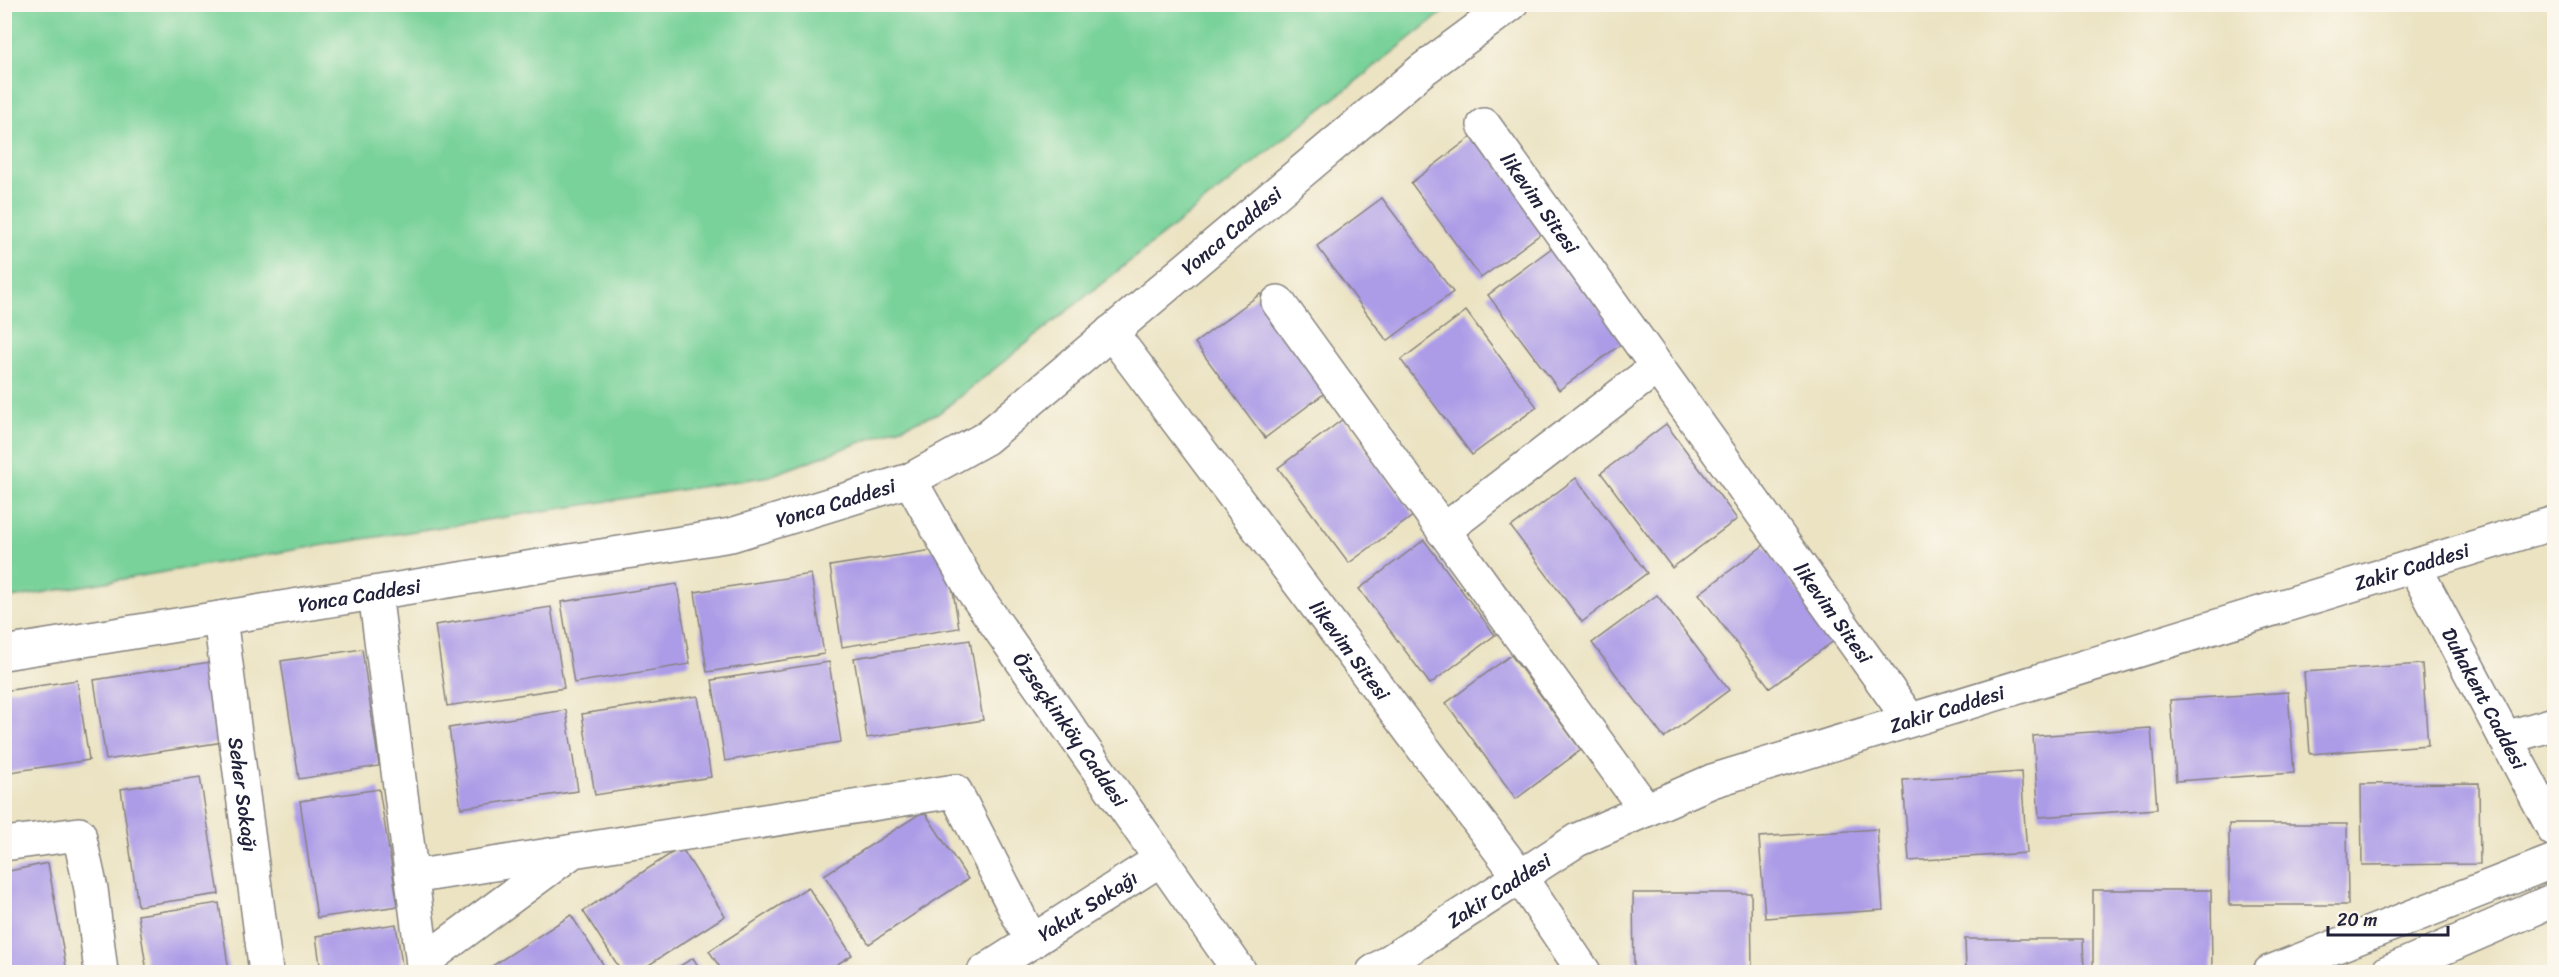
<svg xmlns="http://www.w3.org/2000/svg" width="2559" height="977" font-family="Sriracha,sans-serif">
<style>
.green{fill:#78d299;stroke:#4d7a6a;stroke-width:1.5}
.building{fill:#ac9be7}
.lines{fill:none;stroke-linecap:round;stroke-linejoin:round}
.street-casing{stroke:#86827e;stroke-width:36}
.street{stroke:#fff;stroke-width:33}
.labels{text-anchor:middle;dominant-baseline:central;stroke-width:5;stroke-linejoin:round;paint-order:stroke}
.street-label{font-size:20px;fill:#22223b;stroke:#fbf7ec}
</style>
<rect width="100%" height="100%" fill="#fbf7ec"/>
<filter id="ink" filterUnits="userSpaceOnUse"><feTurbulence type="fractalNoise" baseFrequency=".0167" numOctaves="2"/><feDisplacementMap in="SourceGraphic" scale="12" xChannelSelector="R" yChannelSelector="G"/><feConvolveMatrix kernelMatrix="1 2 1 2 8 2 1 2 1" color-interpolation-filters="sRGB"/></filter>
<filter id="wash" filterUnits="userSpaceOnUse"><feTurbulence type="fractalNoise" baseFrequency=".008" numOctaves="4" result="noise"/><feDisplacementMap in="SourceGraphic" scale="24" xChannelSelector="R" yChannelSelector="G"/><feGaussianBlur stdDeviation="1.35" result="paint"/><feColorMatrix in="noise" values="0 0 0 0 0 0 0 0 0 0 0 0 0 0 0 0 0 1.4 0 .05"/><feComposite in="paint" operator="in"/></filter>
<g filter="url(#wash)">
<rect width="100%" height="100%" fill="#ebe3c2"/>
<!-- green -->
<polygon class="green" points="5,4 1452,4 1452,5 939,413 770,476 312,547 5,599"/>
<g id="blocks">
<!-- building -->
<g class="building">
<polygon points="1475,134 1546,230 1481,278 1411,183"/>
<polygon points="1382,198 1453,292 1387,341 1317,246"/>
<polygon points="1553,247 1624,342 1559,390 1488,295"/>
<polygon points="1260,294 1330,389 1265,438 1195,343"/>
<polygon points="1466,311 1537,407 1472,455 1401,360"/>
<polygon points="1343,419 1414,515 1349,563 1278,468"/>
<polygon points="1666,424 1737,519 1672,568 1601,473"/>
<polygon points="1576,478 1647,573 1582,622 1511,527"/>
<polygon points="1424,540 1495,635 1430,684 1359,589"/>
<polygon points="1764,545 1835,640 1770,688 1699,594"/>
<polygon points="946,548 959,628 842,647 830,566"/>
<polygon points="811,574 824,654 707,672 695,592"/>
<polygon points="677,584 690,664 574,683 561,602"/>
<polygon points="1657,595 1729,690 1664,738 1592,643"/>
<polygon points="551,607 564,688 447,706 435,625"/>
<polygon points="970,640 983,720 867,738 854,658"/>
<polygon points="362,649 379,766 299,779 281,661"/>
<polygon points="1511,655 1581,750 1516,799 1446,703"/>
<polygon points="210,662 223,742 106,760 94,680"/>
<polygon points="829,662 841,742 725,761 712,680"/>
<polygon points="2422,664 2428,745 2310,754 2304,672"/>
<polygon points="77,680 89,760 4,773 4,691"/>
<polygon points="2288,692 2294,773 2176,781 2170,700"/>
<polygon points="698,696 711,777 595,795 582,714"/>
<polygon points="566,710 578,791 461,808 449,728"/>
<polygon points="2151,728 2157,809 2039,817 2033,736"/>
<polygon points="2021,772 2027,853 1909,861 1903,780"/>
<polygon points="200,777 219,894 138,906 121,789"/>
<polygon points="2479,783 2480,864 2362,865 2361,784"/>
<polygon points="379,789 398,906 317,918 300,801"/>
<polygon points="924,811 968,879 869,944 824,875"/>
<polygon points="2229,824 2347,824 2348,905 2229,905"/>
<polygon points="1877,829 1883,910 1765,918 1759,837"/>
<polygon points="681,847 725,916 638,972 622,972 583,911"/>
<polygon points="48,863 67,972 4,972 4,872"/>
<polygon points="808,887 852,955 825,972 723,972 709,951"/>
<polygon points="2093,890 2211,890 2212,971 2093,972"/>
<polygon points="1633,893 1751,893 1752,972 1634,972"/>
<polygon points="219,903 229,972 147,972 138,915"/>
<polygon points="571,915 608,972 483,972"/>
<polygon points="396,924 403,972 321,972 316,936"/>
<polygon points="1965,939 2083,939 2084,972 1966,972"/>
<polygon points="693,958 702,972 670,972"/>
</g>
</g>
</g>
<g filter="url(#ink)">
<use href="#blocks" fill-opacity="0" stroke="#86827e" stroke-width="1.5"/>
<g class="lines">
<!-- street casing -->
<g class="street-casing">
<g id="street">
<path id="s1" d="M1484,125L1910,720"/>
<polyline points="1278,302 1646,810"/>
<path id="s2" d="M1111,332L1520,877L1584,972"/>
<path id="s3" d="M910,480L971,588L1240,972"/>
<polyline points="1443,531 1657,367"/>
<path id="s4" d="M2414,566L2554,830"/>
<polyline points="375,593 424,972"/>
<path id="s5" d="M220,618L266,972"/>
<path id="s6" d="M4,653L731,535L910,480L986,438L1421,71L1511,4"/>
<polyline points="2505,738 2554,724"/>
<polyline points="4,844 79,834 91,889 101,972"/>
<polyline points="412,877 568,852"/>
<polyline points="423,962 573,851 955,791 1032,942"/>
<path id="s7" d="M984,972L1161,859"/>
<path id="s8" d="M1373,972L1577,840L1712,781L2554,523"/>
<polyline points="2270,972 2554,861"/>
<polyline points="2388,972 2554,900"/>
</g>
</g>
<!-- street -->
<use href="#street" class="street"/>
</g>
</g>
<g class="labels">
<!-- street labels -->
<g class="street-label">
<text stroke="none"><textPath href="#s1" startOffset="96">likevim Sitesi</textPath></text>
<text stroke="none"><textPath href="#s6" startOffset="1332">Yonca Caddesi</textPath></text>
<text stroke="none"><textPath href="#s6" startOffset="846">Yonca Caddesi</textPath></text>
<text stroke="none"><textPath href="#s8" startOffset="1122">Zakir Caddesi</textPath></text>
<text stroke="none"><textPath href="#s6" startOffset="360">Yonca Caddesi</textPath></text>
<text stroke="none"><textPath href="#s1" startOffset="600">likevim Sitesi</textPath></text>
<text stroke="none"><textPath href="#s2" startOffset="398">likevim Sitesi</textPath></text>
<text stroke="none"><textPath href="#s4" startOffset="150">Duhakent Caddesi</textPath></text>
<text stroke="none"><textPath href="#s8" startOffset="636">Zakir Caddesi</textPath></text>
<text stroke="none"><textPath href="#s3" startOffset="297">Özseçkinköy Caddesi</textPath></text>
<text stroke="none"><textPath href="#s5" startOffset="178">Seher Sokağı</textPath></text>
<text stroke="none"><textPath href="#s8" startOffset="150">Zakir Caddesi</textPath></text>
<text stroke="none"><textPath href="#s7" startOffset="123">Yakut Sokağı</textPath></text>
</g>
</g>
<!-- margin -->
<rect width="2559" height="977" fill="none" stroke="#fbf7ec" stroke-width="24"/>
<!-- scale -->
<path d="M2328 926v9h120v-9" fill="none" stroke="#22223b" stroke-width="3"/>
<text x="2337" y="926" font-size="18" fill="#22223b" stroke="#fbf7ec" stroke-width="4.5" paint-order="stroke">20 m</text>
</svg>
